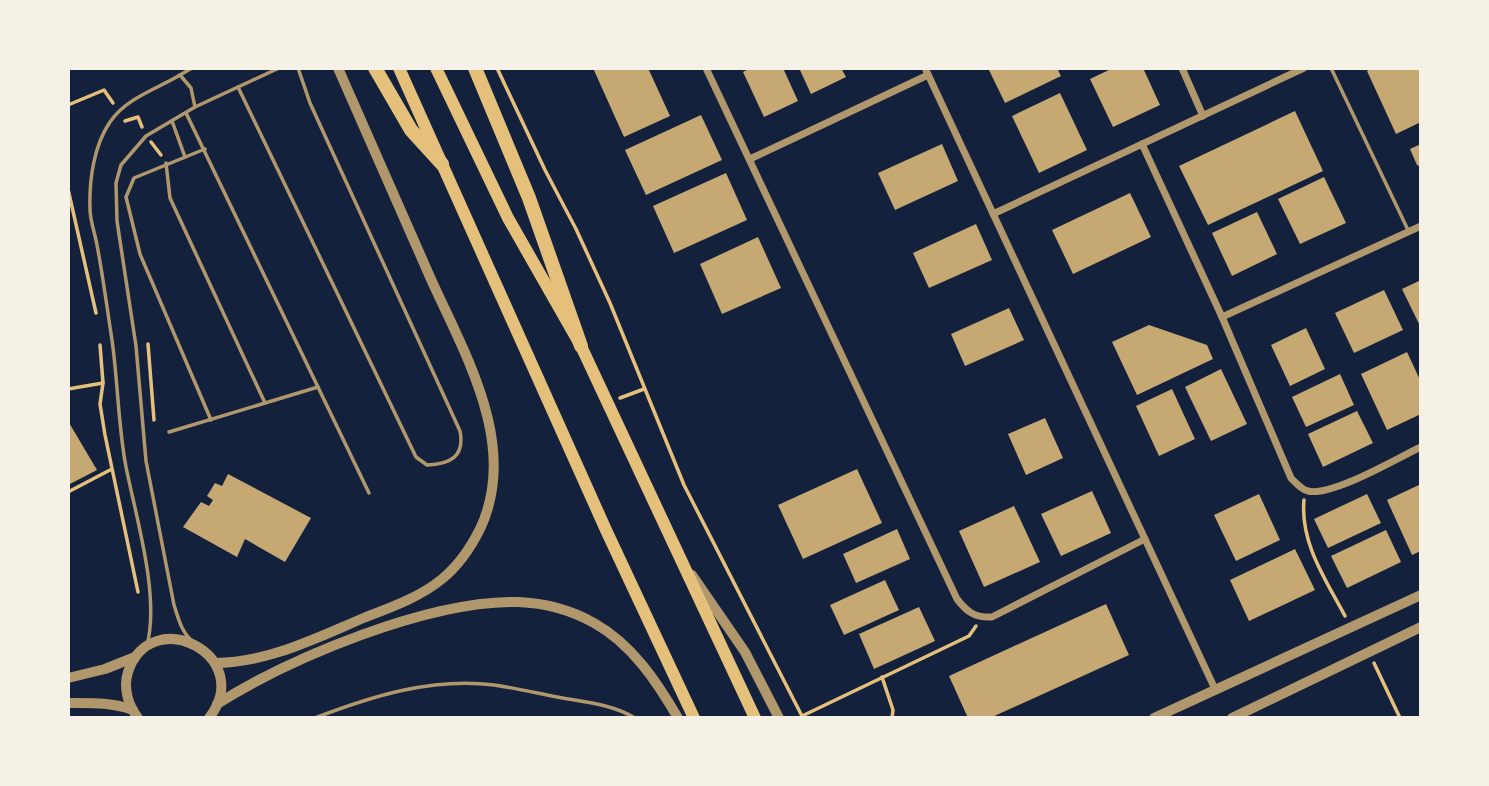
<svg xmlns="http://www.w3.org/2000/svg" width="1489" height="786" font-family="'Fira Sans',sans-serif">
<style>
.building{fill:#c6a872}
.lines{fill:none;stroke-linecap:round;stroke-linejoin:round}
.path{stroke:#e5c07b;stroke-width:3.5}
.service{stroke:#b1986c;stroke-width:3.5}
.minor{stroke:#b1986c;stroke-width:7}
.tertiary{stroke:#b1986c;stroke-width:10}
.trunk{stroke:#e5c07b;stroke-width:12}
.motorway{stroke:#e5c07b;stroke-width:14}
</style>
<rect width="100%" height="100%" fill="#14213d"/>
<!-- building -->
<g class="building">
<polygon points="593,68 648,68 670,116 624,137"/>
<polygon points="750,68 783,68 798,101 764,117 743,72"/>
<polygon points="799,68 841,68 846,77 811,94"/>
<polygon points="988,68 1057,68 1061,76 1005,103"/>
<polygon points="1113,68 1143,68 1160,105 1113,127 1090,79"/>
<polygon points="1373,68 1421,68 1421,122 1396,134 1367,71"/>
<polygon points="1060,93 1087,150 1039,173 1012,116"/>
<polygon points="1295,111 1323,171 1208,225 1179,166"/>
<polygon points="701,115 722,160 646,195 625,150"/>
<polygon points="942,144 958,181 895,210 878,173"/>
<polygon points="1421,144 1421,167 1417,165 1410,149"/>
<polygon points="726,173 747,220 674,253 653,206"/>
<polygon points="1324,177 1346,223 1300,244 1278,199"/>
<polygon points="1130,193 1151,237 1073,274 1052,230"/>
<polygon points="1257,212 1277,254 1232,276 1212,233"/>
<polygon points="976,224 992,260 929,288 913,253"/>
<polygon points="758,237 781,288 722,314 700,264"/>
<polygon points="1421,280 1421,328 1402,289"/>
<polygon points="1384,290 1403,330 1354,353 1335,313"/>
<polygon points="1009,308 1024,340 965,366 951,334"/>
<polygon points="1149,325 1207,345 1213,359 1137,395 1112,342"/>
<polygon points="1306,328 1325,369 1290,386 1271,345"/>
<polygon points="1407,352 1421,382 1421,414 1387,430 1361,374"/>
<polygon points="1221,369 1247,424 1211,441 1185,387"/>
<polygon points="1340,374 1354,405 1306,427 1292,397"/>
<polygon points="1172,389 1195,439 1159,456 1136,406"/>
<polygon points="1357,411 1373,443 1323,467 1308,434"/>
<polygon points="1045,418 1063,458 1026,475 1008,434"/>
<polygon points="68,421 97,470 68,485"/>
<polygon points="857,469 882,523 803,559 778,505"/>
<polygon points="228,474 311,518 285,562 245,539 237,557 183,527 201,502 209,506 213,500 207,496 215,483 222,486"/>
<polygon points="1421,484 1421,551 1412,555 1387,500"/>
<polygon points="1092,491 1111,533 1061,556 1041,514"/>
<polygon points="1259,494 1280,540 1236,561 1214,515"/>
<polygon points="1367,494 1381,523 1328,548 1314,519"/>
<polygon points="1014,506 1040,562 984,587 959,531"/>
<polygon points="897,529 910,559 856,583 843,554"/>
<polygon points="1386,530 1401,562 1347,588 1331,556"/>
<polygon points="1295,549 1315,590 1249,621 1230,580"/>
<polygon points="885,580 899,610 844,635 830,605"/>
<polygon points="1106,604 1129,655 990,718 968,718 949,676"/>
<polygon points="919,607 935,641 874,669 859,634"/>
</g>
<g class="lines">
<!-- path -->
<g class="path">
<polyline points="497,68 545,170 576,229 610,303 684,485 803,718"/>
<polyline points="68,105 104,90 113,103"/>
<polyline points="125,121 138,117 142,127"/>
<polyline points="151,142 161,155"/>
<polyline points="68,189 96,313"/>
<polyline points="148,344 154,420"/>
<polyline points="100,345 103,383 100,404 105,435 138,592"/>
<polyline points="68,389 103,383"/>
<polyline points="620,398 644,389"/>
<polyline points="68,492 110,470"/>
<path d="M1304,500C1300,543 1326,580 1345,616"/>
<polyline points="1374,663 1400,718"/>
<polyline points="882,677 893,710 892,718"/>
<polyline points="802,716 969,636 976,626"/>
</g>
<!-- service -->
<g class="service">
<polyline points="1331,68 1408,230"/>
<polyline points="180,75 192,68"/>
<path d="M238,87L416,457L427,465C450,464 465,457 460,431L310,103L298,68"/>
<polyline points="195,107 279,68"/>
<polyline points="186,113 369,493"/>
<polyline points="172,121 185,157"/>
<polyline points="205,149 134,178 126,197 140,254 211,420"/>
<polyline points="166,163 170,198 265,403"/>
<polyline points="169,432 318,387"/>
<path d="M147,645C160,596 136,517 126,467C118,425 118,382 112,340C107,308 103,276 97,245C95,233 90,221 90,209C89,180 94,145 110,122C126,98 157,89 180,75L191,88L195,107L146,136L121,165L116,183L117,221L136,346L146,461L174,605C178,617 181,631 191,640"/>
<path d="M315,718C372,696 433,677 494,685C515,688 536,693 557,697C584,702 612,704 635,718"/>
</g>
<!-- minor -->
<g class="minor">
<path d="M706,68L957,599C967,612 975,618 992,617L1145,539"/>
<polyline points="925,68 1215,689"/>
<polyline points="1182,68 1203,116"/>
<path d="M1142,144L1222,317L1291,478C1296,483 1302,490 1308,491C1332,497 1397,458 1421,447"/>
<polyline points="750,159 928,75"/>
<polyline points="993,214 1304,68"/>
<polyline points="1222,317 1421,226"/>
</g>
<!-- tertiary -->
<g class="tertiary">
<polyline points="692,575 745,652 779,718"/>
<path d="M215,663C268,663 318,637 366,617C392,607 420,597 442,579C458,566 471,547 480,529C520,445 464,353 430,277C399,207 369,138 338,68"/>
<polyline points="68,678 105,669 135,657"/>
<path d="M68,703C91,703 111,702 133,710"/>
<path d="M217,704C292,657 429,600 518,602C544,603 571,610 594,623C632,644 657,682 678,718"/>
<path d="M138,718C128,705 123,688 128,672C151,602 257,656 209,718"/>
<polyline points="1154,718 1421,595"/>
<polyline points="1232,718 1421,627"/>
</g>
<!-- trunk -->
<g class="trunk">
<polyline points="399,68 606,530 694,718"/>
<polyline points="436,68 508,218 581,346 755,718"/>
</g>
<!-- motorway -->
<g class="motorway">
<polyline points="375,68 411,130 442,164"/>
<polyline points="475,68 529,198 581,346"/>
</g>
</g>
<!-- border -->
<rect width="1489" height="786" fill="none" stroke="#f6f1e7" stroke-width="140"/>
</svg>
